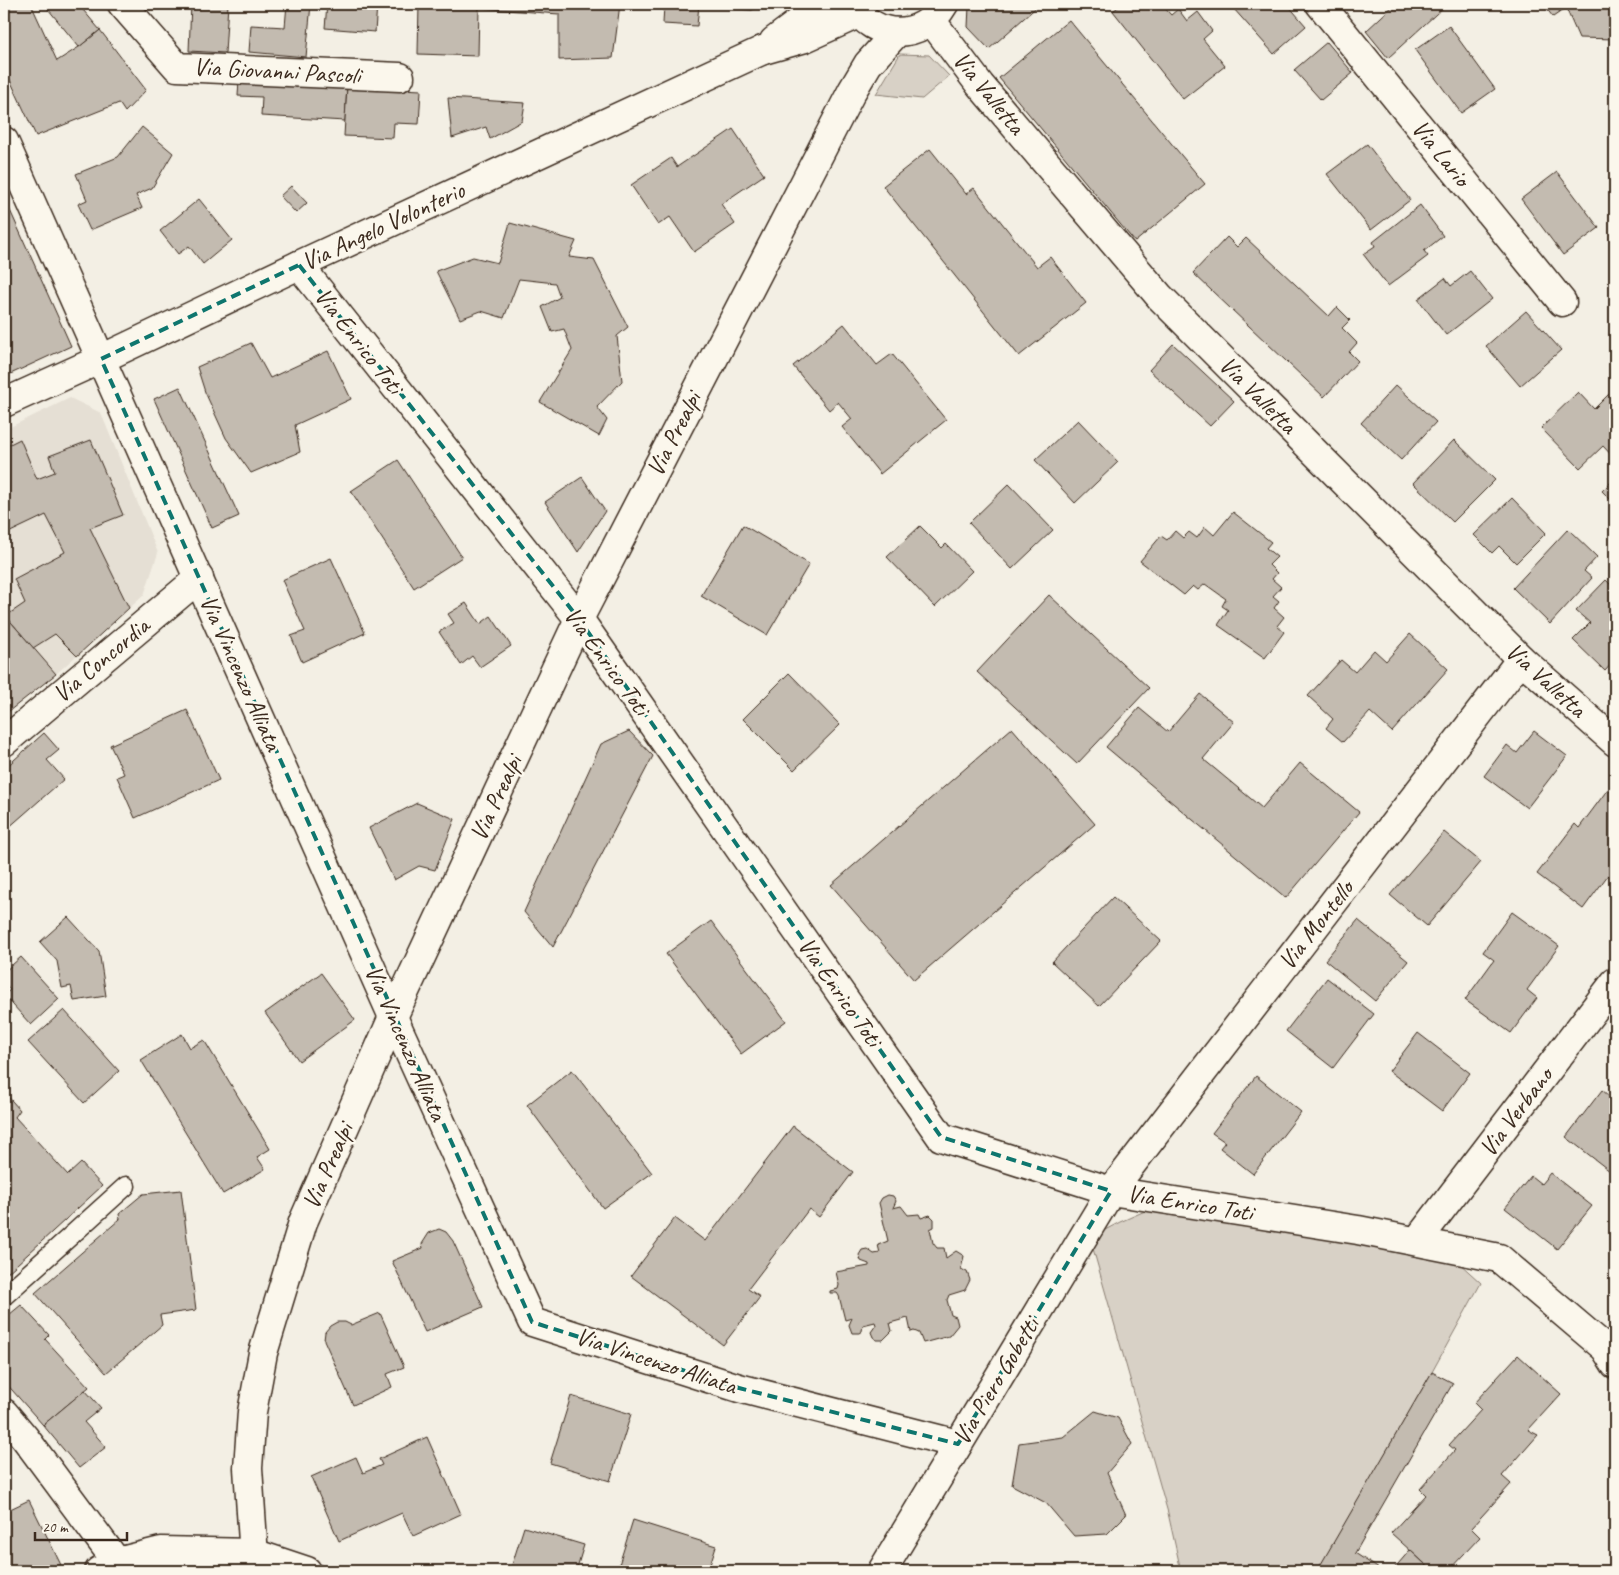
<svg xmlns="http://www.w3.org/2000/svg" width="1619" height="1575" font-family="Caveat,sans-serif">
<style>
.built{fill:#e5dfd4}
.green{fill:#d8d1c6;stroke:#8a7e72}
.building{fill:#c3bbb0;stroke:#3b2a1e}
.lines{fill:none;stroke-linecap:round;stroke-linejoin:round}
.lane-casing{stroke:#3b2a1e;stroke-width:21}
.street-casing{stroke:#3b2a1e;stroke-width:31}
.secondary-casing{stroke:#3b2a1e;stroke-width:31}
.lane{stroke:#fbf7ec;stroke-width:18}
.street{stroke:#fbf7ec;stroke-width:28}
.secondary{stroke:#fbf7ec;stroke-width:28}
.marked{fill:none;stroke:#0f766e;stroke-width:4;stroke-dasharray:10 6;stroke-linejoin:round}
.labels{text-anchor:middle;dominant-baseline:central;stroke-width:5;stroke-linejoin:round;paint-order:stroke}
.street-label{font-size:25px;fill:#3b2a1e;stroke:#fbf7ec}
</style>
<rect width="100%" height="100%" fill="#f3efe4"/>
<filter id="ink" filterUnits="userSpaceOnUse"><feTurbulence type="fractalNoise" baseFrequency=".02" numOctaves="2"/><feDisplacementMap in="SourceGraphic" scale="10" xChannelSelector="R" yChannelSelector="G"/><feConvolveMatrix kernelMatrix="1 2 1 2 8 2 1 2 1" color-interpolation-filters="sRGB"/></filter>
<g filter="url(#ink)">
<!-- built -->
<polygon class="built" points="70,398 101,413 158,553 144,595 56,674 4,614 4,430"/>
<!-- green -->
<g class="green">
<polygon points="900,54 929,55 949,76 922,99 876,94"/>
<polygon points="1154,1207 1457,1261 1481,1283 1432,1372 1318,1571 1181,1571 1168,1513 1090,1238 1120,1222"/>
</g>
<!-- building -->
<g class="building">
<polygon points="4,4 31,4 57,61 79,47 100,30 146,90 125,112 119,103 36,136 4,67"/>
<polygon points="44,4 78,4 100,30 79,47"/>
<polygon points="191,4 228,4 225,53 189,51"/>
<polygon points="287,4 311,4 306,57 249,52 251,25 285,27"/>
<polygon points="327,4 377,4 375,32 325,28"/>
<polygon points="419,4 620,4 613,58 559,60 559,14 479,8 478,56 418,54"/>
<polygon points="664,4 699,4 697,26 663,24"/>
<polygon points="736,4 764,4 752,10 735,9"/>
<polygon points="974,4 1040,4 989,49 968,27 969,6"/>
<polygon points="1122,4 1161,4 1171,15 1178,9 1187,21 1198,12 1212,31 1203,39 1225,66 1183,99 1113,11"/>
<polygon points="1238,4 1287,4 1306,26 1274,54 1233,8"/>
<polygon points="1395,4 1447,4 1388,58 1366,31"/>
<polygon points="1543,4 1615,4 1615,39 1579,38 1566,8 1553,17"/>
<polygon points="1069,20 1205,184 1135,242 999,78"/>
<polygon points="1449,26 1495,89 1461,113 1415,50"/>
<polygon points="1327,42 1353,73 1321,100 1294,70"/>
<polygon points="239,80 347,86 345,121 261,116 262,97 238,96"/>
<polygon points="347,86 421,90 419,124 394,123 393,138 344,136"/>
<polygon points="448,98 525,103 522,121 490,139 486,127 452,138"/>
<polygon points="142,127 173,153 152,188 136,195 142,208 90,230 78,204 87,200 76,174 118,157"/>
<polygon points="733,129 764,175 721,204 735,224 694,252 670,217 658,225 631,185 671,158 677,167"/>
<polygon points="1367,144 1410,200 1371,230 1327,174"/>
<polygon points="930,149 966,194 974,188 1037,267 1050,257 1086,303 1019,356 883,186"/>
<polygon points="1557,172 1599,228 1563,255 1521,199"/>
<polygon points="291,186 307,203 296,213 280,196"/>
<polygon points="4,197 71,346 4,377"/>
<polygon points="199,199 232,240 203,264 189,246 178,254 160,231"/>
<polygon points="1420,205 1443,236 1424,251 1428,256 1388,286 1363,254 1375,246 1373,242"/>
<polygon points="510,223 576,241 569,257 594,260 628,327 617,336 622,381 597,407 607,420 599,436 540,402 572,350 564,329 552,332 542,307 560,297 555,283 519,279 504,318 481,311 460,319 436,271 473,257 498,263"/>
<polygon points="1227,237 1237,247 1246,238 1329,316 1337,307 1350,320 1342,328 1357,343 1349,352 1358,361 1324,397 1193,273"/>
<polygon points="1470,271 1492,299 1446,335 1418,299 1445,278 1451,286"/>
<polygon points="1526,311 1561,350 1520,386 1486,346"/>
<polygon points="844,324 877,365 892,354 946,420 880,474 842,427 852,419 838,402 829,410 793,366"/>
<polygon points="251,343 270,378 328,351 351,399 295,425 300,452 251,473 226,438 205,392 197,367"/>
<polygon points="1173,344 1234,401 1210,426 1149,370"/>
<polygon points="1396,385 1436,422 1401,460 1361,423"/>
<polygon points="180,387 239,516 212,528 154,399"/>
<polygon points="1615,388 1615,459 1603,446 1580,468 1541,428 1578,392 1594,409"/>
<polygon points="1078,420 1118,462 1075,503 1035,460"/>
<polygon points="20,439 37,479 55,472 49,456 91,440 123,515 90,528 129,608 77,656 55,634 33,648 6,616 25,603 14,579 65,552 46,515 4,535 4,447"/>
<polygon points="1454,440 1495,480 1453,522 1413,483"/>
<polygon points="398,460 462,557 414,588 351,491"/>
<polygon points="582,477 605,511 578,552 545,502"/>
<polygon points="1615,478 1615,504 1602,491"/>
<polygon points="1009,484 1053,530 1012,569 969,523"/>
<polygon points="1512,498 1546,533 1516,563 1499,546 1492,553 1474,535"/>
<polygon points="1233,512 1271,542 1266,548 1277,557 1269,565 1277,573 1272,579 1281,587 1273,596 1279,601 1274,608 1284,617 1277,626 1284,632 1265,658 1218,625 1228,610 1222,606 1226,599 1205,584 1198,590 1193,586 1184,595 1140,561 1161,536 1167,540 1175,531 1183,538 1189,532 1197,538 1205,527 1214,535"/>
<polygon points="743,525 809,564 767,635 701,596"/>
<polygon points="920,526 942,548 946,544 972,571 935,607 887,557"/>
<polygon points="1568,529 1597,557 1584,571 1592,578 1550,624 1513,588"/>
<polygon points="331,558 365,633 302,662 291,636 305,631 282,580"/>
<polygon points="1606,580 1615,589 1615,660 1605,671 1573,640 1590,623 1576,611"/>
<polygon points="1049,595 1149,688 1077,764 977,672"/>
<polygon points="466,603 480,624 491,616 511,646 480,667 472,656 461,665 439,632 454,623 448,614"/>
<polygon points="4,614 56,674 4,715"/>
<polygon points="1410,634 1448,669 1392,732 1370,712 1343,742 1326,728 1333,719 1308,696 1341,660 1355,672 1374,650 1386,661"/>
<polygon points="789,673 840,725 794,770 743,719"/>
<polygon points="1200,694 1234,722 1203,759 1262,808 1300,763 1359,812 1286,898 1106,747 1139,708 1168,732"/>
<polygon points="187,710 219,780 135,818 117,777 124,774 110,745"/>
<polygon points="1012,728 1095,824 914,980 831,885"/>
<polygon points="629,731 653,756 553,947 524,912 601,744"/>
<polygon points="1534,731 1567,756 1527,808 1484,776 1507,745 1517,753"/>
<polygon points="44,733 59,750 47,760 64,779 7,829 4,825 4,769"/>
<polygon points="1608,789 1615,795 1615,877 1614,879 1608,875 1583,909 1537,874 1575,824 1579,828"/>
<polygon points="417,803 455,819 435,870 419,866 394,880 369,828"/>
<polygon points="1444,832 1481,862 1427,926 1390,895"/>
<polygon points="1113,897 1161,941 1099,1006 1052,962"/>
<polygon points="1512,912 1559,946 1527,990 1537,998 1511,1033 1465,1000 1494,960 1483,952"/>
<polygon points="68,917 99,951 106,996 74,1001 71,986 62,988 57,961 40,942"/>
<polygon points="1358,920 1408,961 1375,1001 1325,960"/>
<polygon points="711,921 786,1021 741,1054 666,954"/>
<polygon points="21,957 59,999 31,1025 4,995 10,990 4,982 4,972"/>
<polygon points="321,973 355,1020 299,1061 265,1013"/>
<polygon points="1327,978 1374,1014 1333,1068 1286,1031"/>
<polygon points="64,1010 119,1071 84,1103 28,1042"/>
<polygon points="1418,1033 1470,1073 1442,1111 1389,1071"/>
<polygon points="182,1034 190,1048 204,1040 270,1149 257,1157 265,1169 223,1194 141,1060"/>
<polygon points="572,1070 652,1173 603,1208 527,1105"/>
<polygon points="1256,1076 1301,1112 1253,1174 1220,1148 1225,1142 1212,1133"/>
<polygon points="1602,1090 1615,1101 1615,1175 1566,1137"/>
<polygon points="4,1092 20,1110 15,1117 68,1175 81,1163 102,1186 4,1276"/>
<polygon points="793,1126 853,1172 819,1217 809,1209 748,1289 760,1297 723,1345 631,1276 675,1218 705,1241"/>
<polygon points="1550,1173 1592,1206 1557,1249 1505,1208 1531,1176 1541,1184"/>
<polygon points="181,1190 196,1310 160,1315 162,1325 106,1373 35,1293 120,1219 119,1214 143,1194"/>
<polygon points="888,1195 893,1196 896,1201 893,1208 901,1206 908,1215 919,1214 921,1218 930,1215 934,1219 934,1227 930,1229 933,1243 937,1248 944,1248 946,1258 956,1251 964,1256 961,1269 967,1272 970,1280 965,1290 949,1295 947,1300 951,1315 956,1317 958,1325 949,1336 923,1343 919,1333 914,1331 911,1332 908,1318 890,1323 892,1331 883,1340 877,1340 873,1337 871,1332 876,1325 875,1322 863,1325 862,1331 859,1333 852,1333 849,1325 852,1318 845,1320 839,1296 837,1293 830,1293 830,1291 838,1289 839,1285 836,1272 869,1266 869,1264 861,1261 859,1255 862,1250 867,1249 874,1254 880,1253 878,1245 888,1241 879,1203 882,1198"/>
<polygon points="439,1229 446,1232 453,1241 483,1307 425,1332 392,1261 423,1248 422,1244 429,1233"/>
<polygon points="21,1305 49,1335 45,1339 89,1387 43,1425 4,1381 4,1319"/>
<polygon points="380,1313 404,1367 387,1374 392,1387 353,1405 324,1340 325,1332 330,1326 337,1322 345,1322 351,1325"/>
<polygon points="1518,1355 1561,1394 1528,1430 1538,1435 1502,1476 1511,1484 1471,1528 1480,1537 1448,1571 1433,1571 1391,1533 1426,1495 1420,1489 1455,1450 1449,1445 1481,1410 1474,1403"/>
<polygon points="1432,1372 1453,1383 1355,1553 1382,1571 1317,1571"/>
<polygon points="85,1390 101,1408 84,1422 106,1447 79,1468 43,1425"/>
<polygon points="571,1396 631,1414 610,1481 550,1463"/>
<polygon points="1095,1411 1118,1418 1132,1444 1107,1473 1126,1515 1107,1534 1074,1536 1046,1503 1012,1485 1019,1443 1063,1437"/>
<polygon points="427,1437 461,1514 413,1536 402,1513 339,1541 311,1477 356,1457 363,1473 382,1465 379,1459"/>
<polygon points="29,1500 61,1565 50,1571 4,1571 4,1512"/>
<polygon points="633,1520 716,1546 708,1571 617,1571"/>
<polygon points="524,1527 584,1545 576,1571 510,1571"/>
<polygon points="1410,1550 1427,1566 1422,1571 1392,1571"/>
<polygon points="1590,1566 1592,1571 1576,1571"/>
</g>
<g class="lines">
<!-- lane casing -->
<g class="lane-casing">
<polyline id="lane" points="4,1296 126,1186"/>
</g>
<!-- street casing -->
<g class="street-casing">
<g id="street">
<polyline points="122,4 177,67 400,77"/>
<polyline points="1320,4 1562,302"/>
<polyline points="931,20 980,85 1160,297 1521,659 1615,742"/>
<polyline points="4,141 393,1017 532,1322 739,1388 958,1444"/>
<polyline points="299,265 579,619 941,1137 1111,1191 1358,1230 1499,1258 1605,1348 1615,1364"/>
<polyline points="4,403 101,359 299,265 763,50"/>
<polyline points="4,742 199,578"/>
<polyline points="1417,1241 1615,982"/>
<polyline points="4,1413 25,1438 117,1562"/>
<polyline points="253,1553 307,1571"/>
<polyline points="882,1571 1111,1191 1521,659"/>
</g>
</g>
<!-- secondary casing -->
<g class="secondary-casing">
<g id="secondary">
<path d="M853,4C873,41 923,41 944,4"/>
<polyline points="774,41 823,4"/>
<polyline points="763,50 805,38 858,14"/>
<polyline points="99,1571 117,1562 161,1551 253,1553"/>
<polyline points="255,1571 248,1468 252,1412 263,1353 303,1222 393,1017 579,619 852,91 868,64 897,32"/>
</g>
</g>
<!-- lane -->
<use href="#lane" class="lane"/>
<!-- street -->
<use href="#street" class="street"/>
<!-- secondary -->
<use href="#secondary" class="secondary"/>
</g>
</g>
<!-- marked area -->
<path class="marked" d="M299,265L579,619L941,1137L1111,1191L958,1444L739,1388L532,1322L101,359Z"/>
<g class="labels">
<!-- street labels -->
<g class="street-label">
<text transform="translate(277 71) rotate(3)">Via Giovanni Pascoli</text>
<text transform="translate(989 93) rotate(51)">Via Valletta</text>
<text transform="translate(1441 153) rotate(51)">Via Lario</text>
<text transform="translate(383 226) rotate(-25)">Via Angelo Volonterio</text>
<text transform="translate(359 341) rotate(52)">Via Enrico Toti</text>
<text transform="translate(1258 395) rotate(45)">Via Valletta</text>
<text transform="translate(674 434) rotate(-63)">Via Prealpi</text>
<text transform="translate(101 660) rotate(-40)">Via Concordia</text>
<text transform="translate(607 661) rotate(54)">Via Enrico Toti</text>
<text transform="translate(241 673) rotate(66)">Via Vincenzo Alliata</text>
<text transform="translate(1546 680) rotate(42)">Via Valletta</text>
<text transform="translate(496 798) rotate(-65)">Via Prealpi</text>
<text transform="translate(1316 925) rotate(-52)">Via Montello</text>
<text transform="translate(840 992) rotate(55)">Via Enrico Toti</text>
<text transform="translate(406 1043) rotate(66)">Via Vincenzo Alliata</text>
<text transform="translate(1516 1112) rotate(-53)">Via Verbano</text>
<text transform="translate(328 1166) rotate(-66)">Via Prealpi</text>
<text transform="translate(1190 1203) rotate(9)">Via Enrico Toti</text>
<text transform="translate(656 1361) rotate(18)">Via Vincenzo Alliata</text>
<text transform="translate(996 1381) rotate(-59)">Via Piero Gobetti</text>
</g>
</g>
<!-- margin -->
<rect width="1619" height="1575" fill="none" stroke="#fbf7ec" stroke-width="20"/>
<rect x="10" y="10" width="1599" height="1555" fill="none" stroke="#3b2a1e" stroke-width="2" filter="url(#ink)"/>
<!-- scale -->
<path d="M35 1532v8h92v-8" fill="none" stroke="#3b2a1e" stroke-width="2.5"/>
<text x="42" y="1532" font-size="15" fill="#3b2a1e" stroke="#fbf7ec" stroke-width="4" paint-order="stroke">20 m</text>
</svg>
